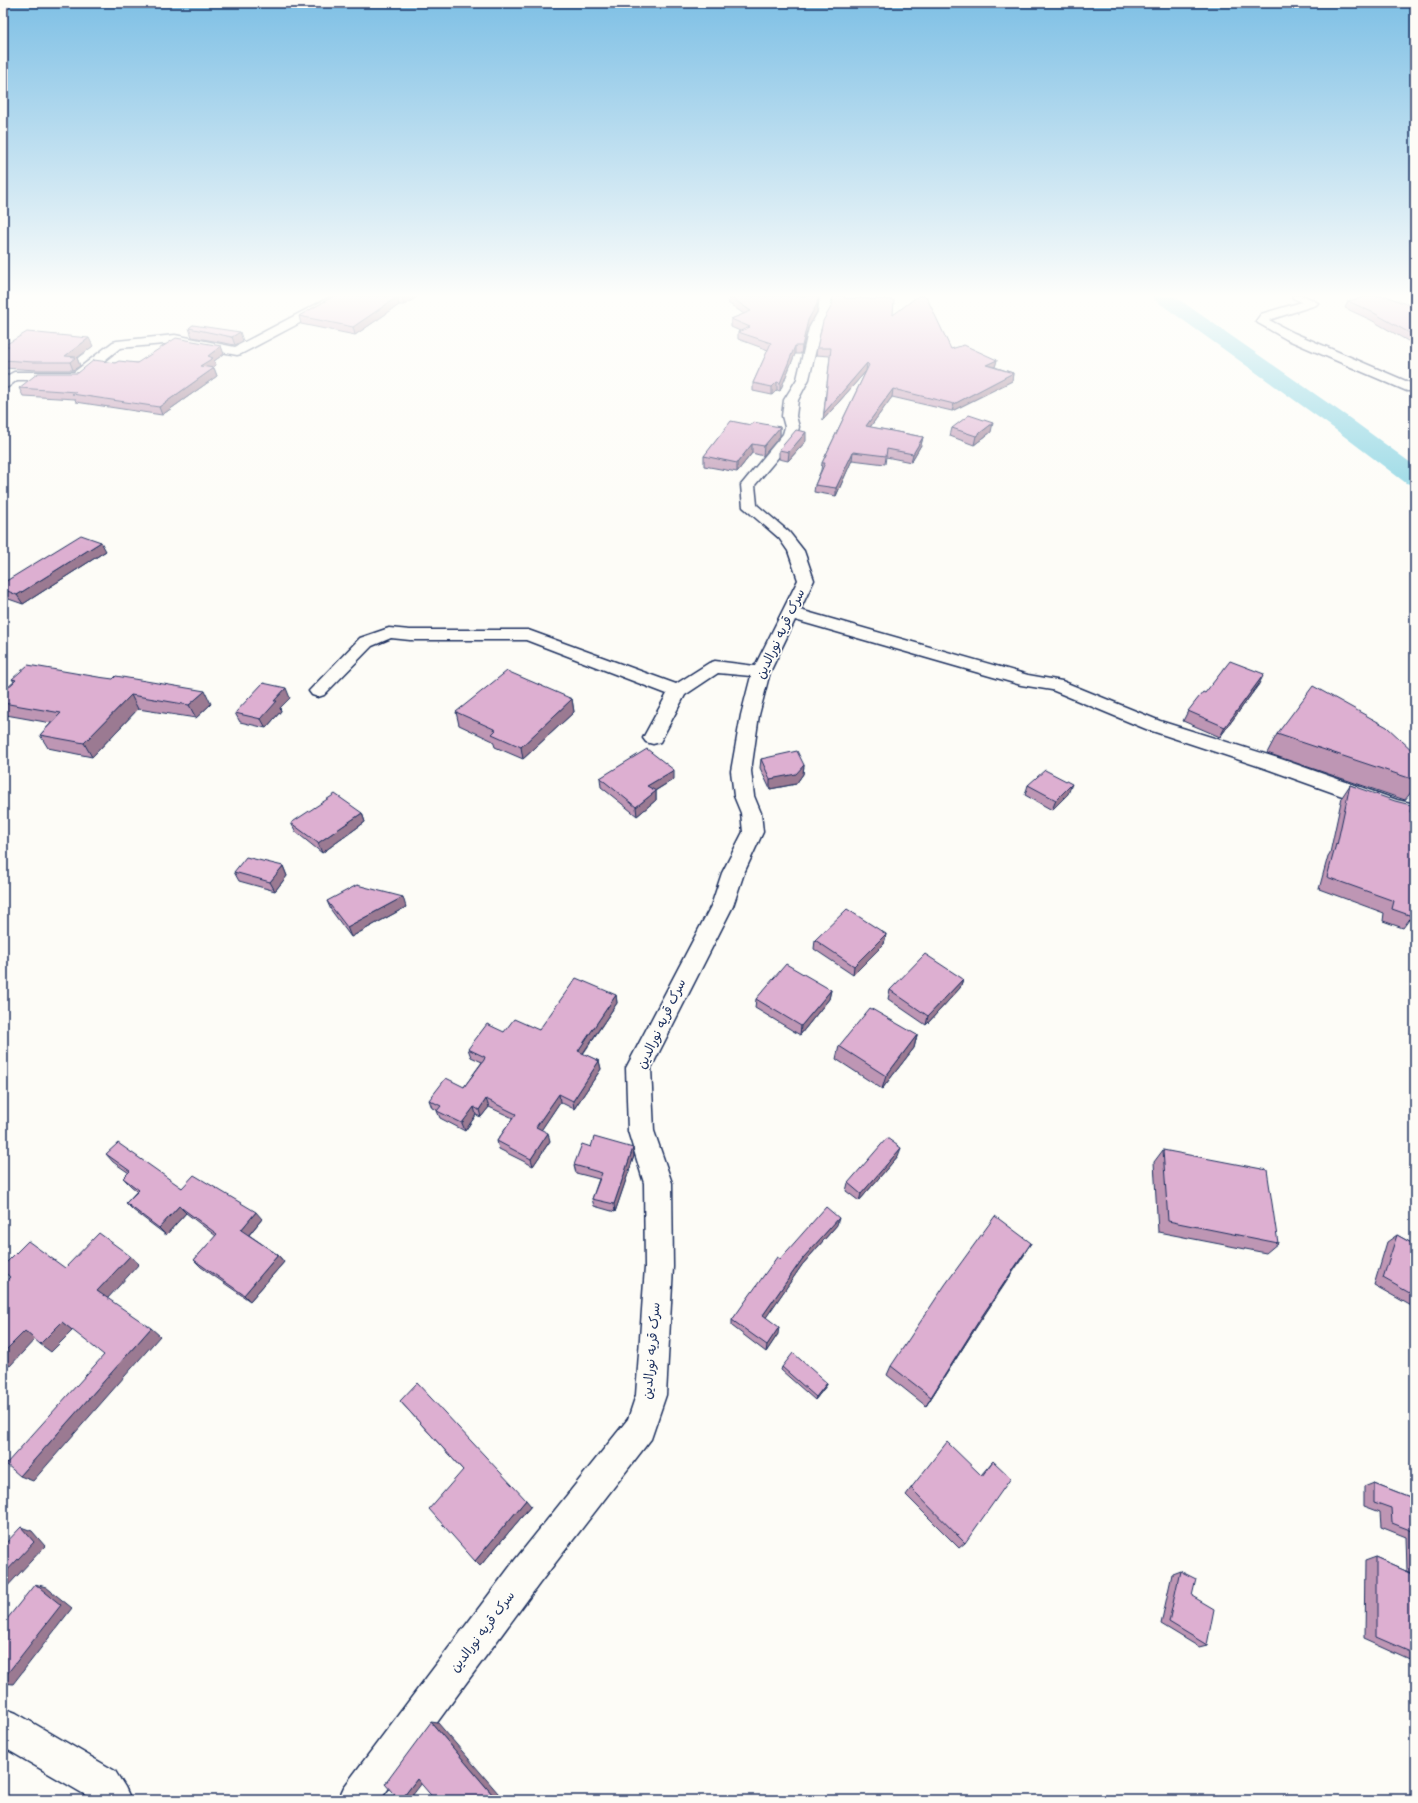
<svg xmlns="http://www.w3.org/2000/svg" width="1418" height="1803" font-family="Mynerve,'Playpen Sans Arabic',sans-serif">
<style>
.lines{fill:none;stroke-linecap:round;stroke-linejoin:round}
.river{fill:#83d1e1;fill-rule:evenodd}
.minor-casing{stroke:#1b2f5e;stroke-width:3}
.minor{fill:#fdfcf7;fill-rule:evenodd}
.wall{fill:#be96b4;stroke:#1b2f5e}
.shaded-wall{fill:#9b7a92;stroke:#1b2f5e}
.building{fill:#ddafd1;stroke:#1b2f5e}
.labels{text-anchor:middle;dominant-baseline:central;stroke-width:3.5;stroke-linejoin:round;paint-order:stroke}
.street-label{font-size:13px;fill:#1b2f5e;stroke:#fdfcf7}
</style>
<rect width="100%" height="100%" fill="#fdfcf7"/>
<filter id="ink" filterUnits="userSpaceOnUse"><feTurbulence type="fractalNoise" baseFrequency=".025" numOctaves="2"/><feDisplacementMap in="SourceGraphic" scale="8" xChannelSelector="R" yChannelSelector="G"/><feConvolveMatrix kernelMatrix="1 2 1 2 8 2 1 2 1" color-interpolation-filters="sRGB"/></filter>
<g filter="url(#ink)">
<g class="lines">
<!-- river -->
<polygon class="river" points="1152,296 1174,296 1348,417 1415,466 1415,485 1406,483 1332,427 1155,300"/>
<!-- minor casing -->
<g class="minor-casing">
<g id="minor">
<polygon points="332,296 346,296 313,316 241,354 237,355 175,343 120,348 81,379 17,380 8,387 3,388 3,378 14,372 74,372 113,342 117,341 175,335 235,347"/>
<polygon points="820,296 832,296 830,312 821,328 809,379 798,400 796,416 799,427 797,435 755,485 757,505 789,532 804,551 814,580 800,610 1028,675 1062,681 1160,721 1281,759 1397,800 1415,804 1415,818 1387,812 1267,769 1146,729 1052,690 1021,685 795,620 770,672 759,715 751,771 754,796 761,813 763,832 744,873 733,906 651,1068 654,1131 672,1183 673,1267 666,1395 651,1439 539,1584 380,1800 338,1800 344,1787 515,1560 628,1419 636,1395 645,1267 644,1183 628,1131 626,1068 711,906 722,873 743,832 741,813 734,796 731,771 741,715 751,676 718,673 685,695 660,742 653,744 646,742 643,738 667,694 526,640 410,640 391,638 372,646 324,695 318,697 312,695 309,691 360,638 389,628 410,630 528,630 676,684 709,663 715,661 755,666 798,580 788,551 779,538 743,507 741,485 783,434 785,427 782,416 784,400 797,379 809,328 818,312"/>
<polygon points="1292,296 1305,296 1318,303 1316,305 1269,320 1294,333 1415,385 1415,391 1407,391 1286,339 1258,323 1256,321 1261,314 1302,302 1293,298"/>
<polygon points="3,1708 16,1713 115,1771 125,1787 131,1800 90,1800 89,1797 3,1747"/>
</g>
</g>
<!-- minor -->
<use href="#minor" class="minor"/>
</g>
<!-- wall -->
<g class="wall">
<polygon points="334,296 419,296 404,305 399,305 355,335 301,324 299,316"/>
<polygon points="729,296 818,296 817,312 808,328 801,354 795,354 780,391 777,390 772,395 753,391 753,383 768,350 738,339 738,332 740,331 731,327 731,319 744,314 728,303"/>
<polygon points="844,298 893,315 951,349 997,360 995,367 1013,373 1012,381 952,411 892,397 870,427 923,437 921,445 911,462 886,457 885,464 852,460 836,496 814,492 815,485 821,470 822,463 866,371 823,420 830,356 816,355 817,348"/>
<polygon points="1348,301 1406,304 1415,305 1415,345 1371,320 1345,308"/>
<polygon points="193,325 243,341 235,345 192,337 189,328"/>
<polygon points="5,345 93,346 77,358 80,366 73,370 37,370 3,368 3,349 6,347"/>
<polygon points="224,354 214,361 216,365 212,368 214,368 217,376 162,415 76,402 75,399 23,396 19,388 115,363 137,363"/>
<polygon points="751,425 780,427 780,436 763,456 752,453 737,472 704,466 704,456"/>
<polygon points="952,428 991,432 974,445 950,436"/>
<polygon points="806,441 788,461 779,459 779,450"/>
<polygon points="106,551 23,604 3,597 3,583"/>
<polygon points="12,679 211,704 196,718 138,709 92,757 48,748 40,735 51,723 6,715 3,711 3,692 14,682"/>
<polygon points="1259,684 1220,737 1183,721 1188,711"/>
<polygon points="290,698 280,708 281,711 266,728 240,722 235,713"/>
<polygon points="572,699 574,712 523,759 495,747 493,741 459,725 456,712"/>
<polygon points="1277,734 1415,753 1415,787 1405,800 1267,753"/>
<polygon points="761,759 804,765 803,774 796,784 770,789 760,768"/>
<polygon points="600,778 674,779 655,791 656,791 656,800 637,816 601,787"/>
<polygon points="1028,785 1068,794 1052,810 1025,795"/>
<polygon points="1350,785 1410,812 1412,916 1403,928 1383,921 1384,913 1319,889 1328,856 1330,853 1342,797"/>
<polygon points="362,813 365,822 322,853 296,832 291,823"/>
<polygon points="283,866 287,876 275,891 239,881 234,872"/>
<polygon points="327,901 406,907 351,937 331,910"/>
<polygon points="886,934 884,944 853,975 814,949 815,940"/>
<polygon points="963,979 960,988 926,1025 888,999 890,990"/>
<polygon points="831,990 829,999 800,1035 755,1008 756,999"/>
<polygon points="616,995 617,1003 583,1054 599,1061 601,1069 574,1109 560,1102 541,1130 550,1141 533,1166 499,1149 497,1141 513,1118 489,1107 481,1117 476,1115 465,1131 440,1118 437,1111 437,1110 432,1108 429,1100 464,1087 482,1062 471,1057 468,1049 504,1032 539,1030"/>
<polygon points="917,1035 914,1048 882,1089 836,1059 839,1046"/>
<polygon points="1163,1150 1278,1243 1266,1253 1158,1232 1154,1162"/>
<polygon points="106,1154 182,1188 262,1219 249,1235 278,1255 284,1262 250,1301 201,1267 194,1260 216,1236 186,1213 166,1235 133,1210 126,1203 137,1191 131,1186 123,1178 129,1173 113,1162"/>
<polygon points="634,1156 615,1212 594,1206 592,1199 599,1179 576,1173 574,1165"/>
<polygon points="898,1156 859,1201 846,1191 848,1183"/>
<polygon points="837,1225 802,1265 766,1317 778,1334 766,1352 732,1326 732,1320 780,1259"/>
<polygon points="1397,1235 1415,1245 1415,1308 1374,1285 1387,1242"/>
<polygon points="1025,1254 975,1329 926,1406 887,1375 891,1366"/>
<polygon points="782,1367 827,1383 826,1386 815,1400 781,1370"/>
<polygon points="400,1401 531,1506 480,1566 475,1561 463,1470"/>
<polygon points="993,1461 965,1543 959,1548 906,1495 911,1488 981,1475"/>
<polygon points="1374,1483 1415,1499 1415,1573 1407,1570 1406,1537 1381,1527 1380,1512 1364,1506 1364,1487"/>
<polygon points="1376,1557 1415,1574 1415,1662 1364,1639 1365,1561"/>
<polygon points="1180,1571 1192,1596 1207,1645 1199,1647 1161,1624 1172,1574"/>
</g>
<!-- shaded-wall -->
<g class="shaded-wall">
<polygon points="405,296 419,296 404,305 402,298"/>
<polygon points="818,296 817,312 808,328 801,354 802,346 808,320"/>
<polygon points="397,297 399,305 355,335 353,327"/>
<polygon points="240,332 243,341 235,345 232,337"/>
<polygon points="89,338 93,346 77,358 80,366 73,370 70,362 65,356"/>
<polygon points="221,346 224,354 214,361 216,365 203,374 200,366 208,356"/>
<polygon points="795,346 795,354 780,391 780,383"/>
<polygon points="997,360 995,367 986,365"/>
<polygon points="867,363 866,371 823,420 824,413"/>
<polygon points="214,368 217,376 162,415 159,407"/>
<polygon points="1013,373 1012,381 952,411 954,404"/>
<polygon points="777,382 777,390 772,395 772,387"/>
<polygon points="893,389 892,397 865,434 866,426"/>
<polygon points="993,423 991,432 974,445 976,436"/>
<polygon points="780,427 780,436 763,456 764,446"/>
<polygon points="806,432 806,441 788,461 789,452"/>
<polygon points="923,437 921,445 911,462 913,454"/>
<polygon points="752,444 752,453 737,472 737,463"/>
<polygon points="853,452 852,460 836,496 836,488"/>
<polygon points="101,542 106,551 23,604 17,595"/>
<polygon points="1264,674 1259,684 1220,737 1225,727"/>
<polygon points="286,688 290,698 280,708 281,711 266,728 261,719 274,701"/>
<polygon points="205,691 211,704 196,718 189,705"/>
<polygon points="131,695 138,709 92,757 84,743"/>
<polygon points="572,699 574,712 523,759 521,747"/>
<polygon points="804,765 803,774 796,784 770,789 770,779"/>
<polygon points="674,770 674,779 648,795 647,786"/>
<polygon points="1072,784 1068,794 1052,810 1056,800"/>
<polygon points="656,791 656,800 637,816 636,807"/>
<polygon points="362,813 365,822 322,853 318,843"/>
<polygon points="283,866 287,876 275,891 270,882"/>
<polygon points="403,897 406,907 351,937 347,927"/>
<polygon points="886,934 884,944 853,975 854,966"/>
<polygon points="963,979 960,988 926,1025 928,1016"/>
<polygon points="831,990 829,999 800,1035 801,1026"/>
<polygon points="616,995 617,1003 579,1059 578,1051"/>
<polygon points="917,1035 914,1048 882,1089 886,1076"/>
<polygon points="599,1061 601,1069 574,1109 573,1101"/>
<polygon points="559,1094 560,1102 538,1135 536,1127"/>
<polygon points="486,1099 489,1107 481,1117 479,1110"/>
<polygon points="474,1107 476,1115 465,1131 462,1123"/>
<polygon points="548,1133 550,1141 533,1166 531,1159"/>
<polygon points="633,1148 634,1156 615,1212 614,1204"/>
<polygon points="901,1148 898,1156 859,1201 861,1194"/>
<polygon points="179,1206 186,1213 166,1235 159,1228"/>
<polygon points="256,1212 262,1219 247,1237 241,1230"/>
<polygon points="839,1218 837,1225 802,1265 763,1322 763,1315 803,1258"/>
<polygon points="1031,1243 975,1329 926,1406 980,1319"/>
<polygon points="278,1255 284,1262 250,1301 244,1295"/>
<polygon points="130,1256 139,1264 107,1299 97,1291"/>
<polygon points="62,1322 73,1330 51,1352 40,1344"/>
<polygon points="779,1327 778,1334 766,1352 767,1345"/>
<polygon points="151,1328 160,1336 33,1481 20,1476"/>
<polygon points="25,1331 36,1338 10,1366 3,1362 3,1353"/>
<polygon points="827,1383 826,1386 815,1400 816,1397"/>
<polygon points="526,1500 531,1506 480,1566 475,1561"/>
<polygon points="21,1527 32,1531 45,1546 3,1591 3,1575"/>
<polygon points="35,1584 46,1587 72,1608 13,1684 3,1683 3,1679"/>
<polygon points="431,1722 438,1723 504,1800 497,1800"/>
<polygon points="417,1779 425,1779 409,1800 401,1800"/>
</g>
<!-- building -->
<g class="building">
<polygon points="334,296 405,296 402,298 397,297 353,327 299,316"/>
<polygon points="729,296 818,296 817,304 808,320 802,346 795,346 780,383 777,382 772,387 753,383 771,343 738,332 750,327 731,319 751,311"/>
<polygon points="833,296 844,296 844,298 894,300 893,315 918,296 926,296 951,349 964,345 997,360 986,365 1013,373 954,404 893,389 866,426 923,437 913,454 887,449 886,456 853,452 836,488 815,485 825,463 822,463 869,365 867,363 824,413 831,348 817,348 823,321 832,305"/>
<polygon points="1370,296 1386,296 1406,304 1412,304 1415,305 1415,336 1374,313 1348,301"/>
<polygon points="193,325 240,332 232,337 189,328"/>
<polygon points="27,332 89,338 65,356 76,357 70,362 33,362 3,360 3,349 9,346 5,345"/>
<polygon points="176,338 221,346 208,356 213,358 200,366 214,368 159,407 72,394 76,392 19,388 38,373 78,373 94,360 115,363 119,361 137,363"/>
<polygon points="969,415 993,423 976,436 952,428"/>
<polygon points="731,421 751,425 753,422 780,427 764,446 752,444 737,463 704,456"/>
<polygon points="796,430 806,432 789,452 779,450"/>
<polygon points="81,535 101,542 17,595 3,589 3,583"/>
<polygon points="1230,661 1264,674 1225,727 1188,711 1203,692 1205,693"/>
<polygon points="28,665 98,677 113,679 116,676 205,691 189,705 131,695 84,743 40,735 61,713 3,703 3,692 16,680 12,679"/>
<polygon points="507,671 572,699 521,747 492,734 496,730 456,712"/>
<polygon points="263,683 286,688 274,701 277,701 261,719 235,713"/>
<polygon points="1313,686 1387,727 1415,753 1415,780 1277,734"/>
<polygon points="647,749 674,770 647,786 656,791 636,807 600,778"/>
<polygon points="797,751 804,765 796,774 770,779 761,759"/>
<polygon points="1045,770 1072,784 1056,800 1028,785"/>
<polygon points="1350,785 1395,801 1411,805 1410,812 1415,814 1415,903 1412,916 1392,909 1394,901 1327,877 1336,844 1337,845"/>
<polygon points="335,794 362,813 318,843 291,823"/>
<polygon points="246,857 283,866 270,882 234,872"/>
<polygon points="357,885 403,897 347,927 327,901"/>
<polygon points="847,909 886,934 854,966 815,940"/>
<polygon points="925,954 963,979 928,1016 890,990"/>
<polygon points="786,964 831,990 801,1026 756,999"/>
<polygon points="576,978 616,995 578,1051 599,1061 573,1101 559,1094 536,1127 548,1133 531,1159 497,1141 516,1114 486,1099 479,1110 474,1107 462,1123 437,1111 441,1106 429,1100 446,1078 464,1087 484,1060 485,1057 468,1049 487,1024 504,1032 514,1019 539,1030"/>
<polygon points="870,1008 917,1035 886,1076 839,1046"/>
<polygon points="594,1137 633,1148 614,1204 592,1199 602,1173 574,1165 582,1144 591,1147"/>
<polygon points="887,1138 901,1148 861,1194 848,1183"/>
<polygon points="118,1143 182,1188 194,1175 256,1212 241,1230 278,1255 244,1295 194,1260 217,1234 179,1206 159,1228 126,1203 139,1190 123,1178 130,1171 106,1154"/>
<polygon points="1163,1150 1267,1170 1278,1243 1168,1221"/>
<polygon points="826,1207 839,1218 803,1258 763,1315 779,1327 767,1345 732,1320 777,1257 780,1259"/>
<polygon points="995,1216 1031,1243 980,1319 931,1397 891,1366 945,1285"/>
<polygon points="99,1233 130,1256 97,1291 151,1328 20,1476 6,1464 104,1355 62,1322 40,1344 25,1331 3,1353 3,1284 10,1277 3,1271 3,1266 28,1241 65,1268"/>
<polygon points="1397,1235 1415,1245 1415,1296 1383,1278"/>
<polygon points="793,1353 827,1383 816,1397 782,1367"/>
<polygon points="417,1383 526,1500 475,1561 429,1509 463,1470 400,1401"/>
<polygon points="947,1442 982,1476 993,1461 1011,1478 965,1543 911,1488"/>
<polygon points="1374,1483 1415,1499 1415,1532 1392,1523 1391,1508 1374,1502"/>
<polygon points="21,1527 34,1542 3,1575 3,1546"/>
<polygon points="1376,1557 1415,1574 1415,1654 1376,1637"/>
<polygon points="1180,1571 1196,1579 1192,1596 1214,1609 1207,1645 1169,1622"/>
<polygon points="35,1584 61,1605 3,1679 3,1624"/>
<polygon points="431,1722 497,1800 435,1800 417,1779 401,1800 399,1800 385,1784"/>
</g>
</g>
<!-- sky -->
<linearGradient id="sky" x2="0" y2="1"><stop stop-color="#7fc0e5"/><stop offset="0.54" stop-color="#fefefb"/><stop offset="1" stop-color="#fefefb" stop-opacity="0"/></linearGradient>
<rect width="1418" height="548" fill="url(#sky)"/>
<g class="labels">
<!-- street labels -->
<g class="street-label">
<text transform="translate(781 634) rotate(-65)">سرک قریه نورالدین</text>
<text transform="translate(662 1024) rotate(-65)">سرک قریه نورالدین</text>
<text transform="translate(652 1351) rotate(-85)">سرک قریه نورالدین</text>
<text transform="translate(483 1632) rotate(-53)">سرک قریه نورالدین</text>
</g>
</g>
<!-- margin -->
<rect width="1418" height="1803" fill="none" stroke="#fdfcf7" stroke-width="16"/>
<rect x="8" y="8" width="1402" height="1787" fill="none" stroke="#1b2f5e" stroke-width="1.5" filter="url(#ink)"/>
</svg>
